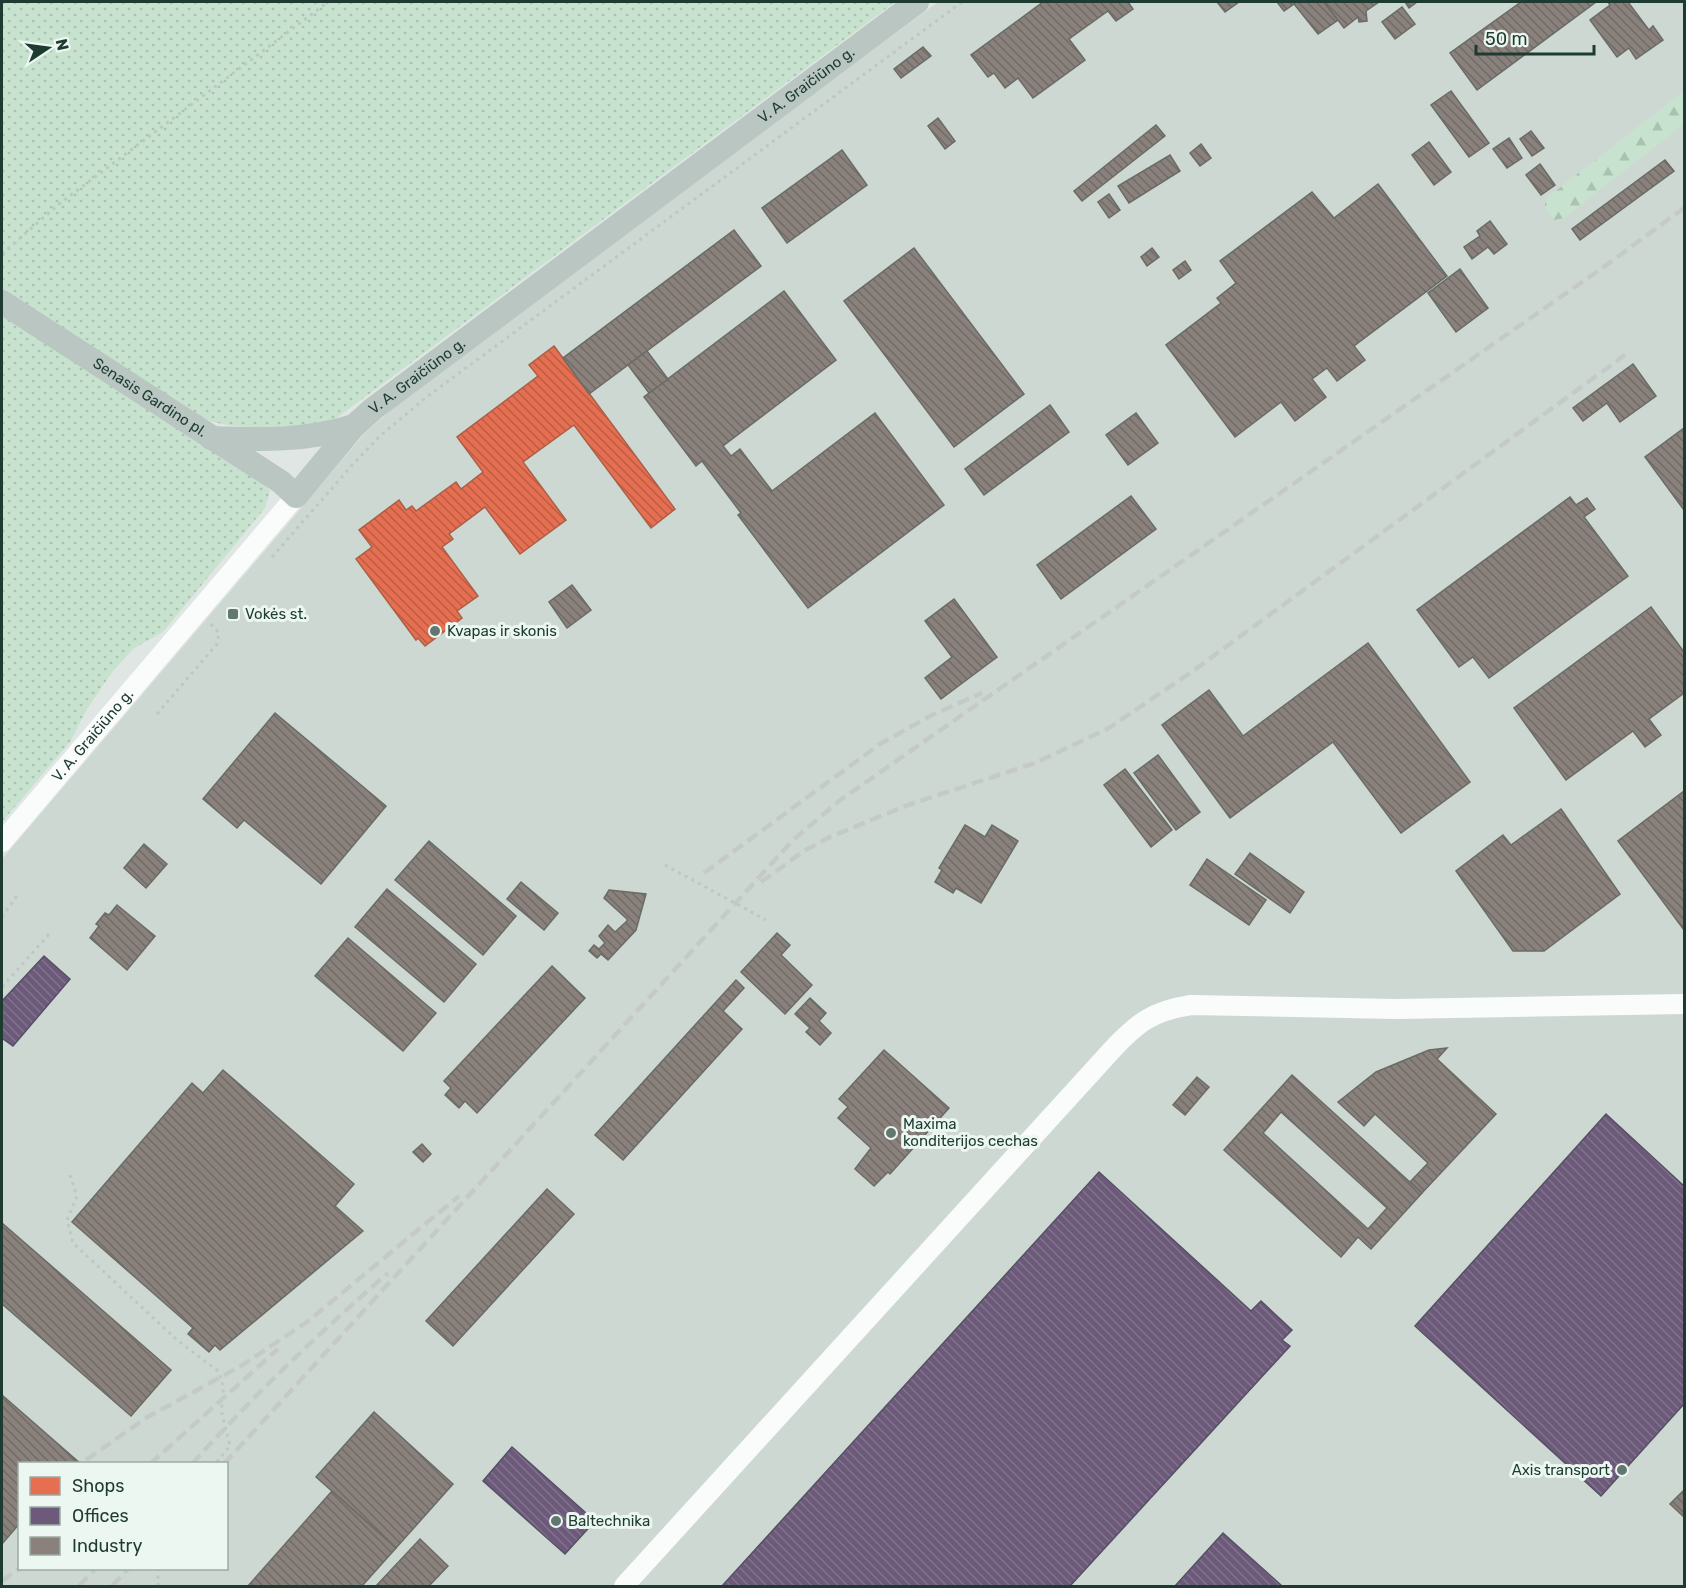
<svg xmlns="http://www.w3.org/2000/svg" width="1686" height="1588" font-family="Rubik,sans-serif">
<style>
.built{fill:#cdd8d3;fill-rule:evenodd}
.grass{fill:url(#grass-dots)}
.forest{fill:url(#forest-firs)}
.shops{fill:url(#shops-back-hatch);stroke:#aa5f47;stroke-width:1.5}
.offices{fill:url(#offices-back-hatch);stroke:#555064;stroke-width:1.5}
.industry{fill:url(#industry-back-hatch);stroke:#696c66;stroke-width:1.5;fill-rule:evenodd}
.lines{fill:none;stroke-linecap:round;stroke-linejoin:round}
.path{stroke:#bdc8c5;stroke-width:3;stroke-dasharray:3 4.5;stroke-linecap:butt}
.minor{stroke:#fafbfb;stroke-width:20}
.major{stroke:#bac6c1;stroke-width:24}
.rail{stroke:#c5cac8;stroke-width:4.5;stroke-dasharray:12 6;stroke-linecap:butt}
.poi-dot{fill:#61776f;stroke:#edf7f1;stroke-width:2}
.labels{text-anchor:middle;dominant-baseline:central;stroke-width:6;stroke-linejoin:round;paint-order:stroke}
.street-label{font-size:15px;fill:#1d3b31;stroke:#edf7f1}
.poi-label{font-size:15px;fill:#1d3b31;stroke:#edf7f1;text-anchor:start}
</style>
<defs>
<pattern id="grass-dots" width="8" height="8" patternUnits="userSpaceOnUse" patternTransform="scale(1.5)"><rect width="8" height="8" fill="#c7e2ce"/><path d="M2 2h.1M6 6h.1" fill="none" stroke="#aac3b1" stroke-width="1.8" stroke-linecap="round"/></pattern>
<pattern id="forest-firs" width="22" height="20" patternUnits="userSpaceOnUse" patternTransform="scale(1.5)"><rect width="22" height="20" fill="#c7e2ce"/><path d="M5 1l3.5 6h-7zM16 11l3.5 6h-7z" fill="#aac3b1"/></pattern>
<pattern id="shops-back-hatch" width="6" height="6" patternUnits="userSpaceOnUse" patternTransform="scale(1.5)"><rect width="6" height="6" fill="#e76f51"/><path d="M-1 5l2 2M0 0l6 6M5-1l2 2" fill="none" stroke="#bb5c44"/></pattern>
<pattern id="offices-back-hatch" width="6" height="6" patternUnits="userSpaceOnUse" patternTransform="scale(1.5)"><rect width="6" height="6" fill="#6d597a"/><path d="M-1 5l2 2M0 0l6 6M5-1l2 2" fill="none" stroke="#80748c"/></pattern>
<pattern id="industry-back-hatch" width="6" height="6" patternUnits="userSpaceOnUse" patternTransform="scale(1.5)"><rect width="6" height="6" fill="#8a817c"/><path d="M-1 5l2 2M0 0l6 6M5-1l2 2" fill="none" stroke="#706b66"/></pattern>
</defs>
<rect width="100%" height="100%" fill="#e0e6e3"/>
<!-- built -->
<path class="built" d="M938,2H1684V1586H2V859L366,432L432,375ZM20,1464H226V1568H20Z"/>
<!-- grass -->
<g class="grass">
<path d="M2,2H895L330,423C284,427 241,433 197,417L2,291Z"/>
<polygon points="2,315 262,482 270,491 265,508 163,632 133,649 112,672 87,709 70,742 2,822"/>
</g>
<!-- forest -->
<polygon class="forest" points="1684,91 1684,124 1564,218 1554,220 1545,208 1545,202 1549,196"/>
<!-- shops -->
<polygon class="shops" points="554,346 675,509 651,528 574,425 523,462 566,520 520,554 485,507 449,534 453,539 442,547 478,596 457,611 462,618 425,646 418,638 416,640 356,559 372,547 359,530 399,500 406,510 412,506 416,511 456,482 461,489 483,472 457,437 538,376 529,365"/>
<!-- offices -->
<g class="offices">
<polygon points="44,956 70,979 13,1046 2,1038 2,1001"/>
<polygon points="1606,1114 1684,1186 1684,1404 1601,1496 1415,1326"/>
<polygon points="1099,1172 1251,1311 1261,1301 1292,1330 1282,1340 1290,1346 1070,1586 722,1586"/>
<polygon points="512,1447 595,1521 565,1554 483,1481"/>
<polygon points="1223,1533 1282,1586 1175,1586"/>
</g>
<!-- industry -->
<g class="industry">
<polygon points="1043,2 1128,2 1133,9 1116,21 1108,11 1069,39 1085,60 1033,98 1018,78 1005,88 994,73 988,77 971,55"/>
<polygon points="1217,2 1239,2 1225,12"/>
<polygon points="1277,2 1297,2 1284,11"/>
<polygon points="1297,2 1324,2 1338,20 1318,34 1294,4"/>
<polygon points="1324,2 1379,2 1366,11 1367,21 1359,22 1358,17 1344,28"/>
<polygon points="1405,2 1417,2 1409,8"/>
<polygon points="1521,2 1596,2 1477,90 1450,53"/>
<polygon points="1608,2 1628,2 1649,30 1653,26 1663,40 1636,59 1629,48 1617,57 1590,20 1610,5"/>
<polygon points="1402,7 1415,24 1395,39 1382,22"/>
<polygon points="923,47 931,56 901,78 894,69"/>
<polygon points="1451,91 1489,143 1469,157 1431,105"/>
<polygon points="938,118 955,141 945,149 928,126"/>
<polygon points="1156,125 1165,136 1082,201 1074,191"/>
<polygon points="1531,131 1544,148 1532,156 1520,139"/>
<polygon points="1509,138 1522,158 1507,168 1493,149"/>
<polygon points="1429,142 1451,172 1434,185 1412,155"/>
<polygon points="1201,144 1211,158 1200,166 1190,153"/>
<polygon points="842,150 867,185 787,243 762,208"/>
<polygon points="1170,155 1180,171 1129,203 1118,186"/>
<polygon points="1665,160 1674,171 1580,240 1572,229"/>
<polygon points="1540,164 1555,185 1541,195 1526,175"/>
<polygon points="1378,184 1447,276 1354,346 1365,360 1337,381 1327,368 1312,379 1326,397 1295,421 1281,402 1235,437 1166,345 1221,303 1217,298 1236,283 1220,261 1312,192 1334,218"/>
<polygon points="1109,194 1120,210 1109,218 1098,202"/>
<polygon points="1490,221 1507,244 1494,254 1488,247 1472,259 1464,247 1480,236 1477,231"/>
<polygon points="734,230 761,266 589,394 563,358"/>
<polygon points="914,248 1024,394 954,447 844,301"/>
<polygon points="1152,248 1159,257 1147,266 1141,257"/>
<polygon points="1185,261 1191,270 1179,279 1173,270"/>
<polygon points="1460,269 1488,308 1456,332 1428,293"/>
<polygon points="784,291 836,360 723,446 731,456 740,449 772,491 875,413 944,505 808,608 738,515 741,513 702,461 696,466 644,397"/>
<polygon points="647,351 668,379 649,393 628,365"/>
<polygon points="1633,364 1656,396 1620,422 1607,403 1583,421 1573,408"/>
<polygon points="1050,405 1069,432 984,495 965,469"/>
<polygon points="1136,413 1158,443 1128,465 1106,435"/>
<polygon points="1684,428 1684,510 1645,457"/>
<polygon points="1131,496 1156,529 1061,599 1037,565"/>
<polygon points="1570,497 1576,505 1587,498 1595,509 1584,517 1628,576 1489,678 1473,657 1459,667 1417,610"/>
<polygon points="572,585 591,610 567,628 549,602"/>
<polygon points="954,599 997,657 941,699 925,678 952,657 925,621"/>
<polygon points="1651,607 1684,652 1684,693 1649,719 1661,735 1645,747 1633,731 1566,780 1514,708"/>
<polygon points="1368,643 1470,782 1401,833 1333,742 1230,818 1162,725 1209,690 1243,736"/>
<polygon points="275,713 386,806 321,884 244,820 237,828 203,799"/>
<polygon points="1158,755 1200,812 1176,830 1134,773"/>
<polygon points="1125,769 1172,830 1151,847 1104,785"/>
<polygon points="1684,791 1684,930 1618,841"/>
<polygon points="1561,809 1620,894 1544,951 1513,951 1456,871 1503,835 1511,845"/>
<polygon points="965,825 985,837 992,825 1018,841 981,903 956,888 953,893 935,882 942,870 939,868"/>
<polygon points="429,841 516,916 483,955 395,880"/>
<polygon points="144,844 167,864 146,888 124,868"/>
<polygon points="1250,853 1304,892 1290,913 1235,874"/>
<polygon points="1207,859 1266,900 1249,925 1190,885"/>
<polygon points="521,882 558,913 544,930 507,899"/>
<polygon points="387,889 476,964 444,1002 355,927"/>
<polygon points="609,890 646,894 636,930 608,960 601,954 597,958 589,951 594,945 599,949 605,943 599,936 608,925 615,932 627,921 627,919 604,898"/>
<polygon points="117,905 155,936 127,970 90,938 99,926 96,924 105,913 109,915"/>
<polygon points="777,933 790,945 781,955 812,985 785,1014 741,972"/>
<polygon points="348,938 436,1013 403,1051 315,976"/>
<polygon points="552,966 585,998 477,1113 465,1101 459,1108 445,1095 451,1088 444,1081"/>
<polygon points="736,980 744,988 723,1011 742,1029 623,1160 595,1135"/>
<polygon points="810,998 826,1013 819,1021 831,1033 820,1045 806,1032 810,1028 795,1014"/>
<polygon points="1447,1048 1437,1059 1496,1114 1422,1193 1410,1182 1428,1163 1375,1114 1364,1126 1338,1102 1376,1072 1429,1050"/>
<polygon points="884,1050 949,1108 890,1174 888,1172 874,1186 855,1169 871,1148 838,1118 848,1107 839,1099"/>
<polygon points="223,1070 354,1184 335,1206 363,1231 220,1350 215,1345 209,1352 188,1334 193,1328 72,1222 192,1083 203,1093"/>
<path d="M1292,1075L1422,1193L1371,1249L1358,1237L1341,1257L1224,1150ZM1281,1112L1387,1208L1368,1229L1263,1133Z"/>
<polygon points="1197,1077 1209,1087 1185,1115 1173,1105"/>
<polygon points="422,1144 431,1154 423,1162 413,1152"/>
<polygon points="547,1189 574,1214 453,1346 426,1321"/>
<polygon points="2,1223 171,1370 131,1416 2,1304"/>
<polygon points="2,1395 81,1464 20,1464 20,1523 2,1544"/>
<polygon points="374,1412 453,1484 396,1548 316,1477"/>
<polygon points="1684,1490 1684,1517 1670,1504"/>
<polygon points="332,1491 396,1548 362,1586 248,1586"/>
<polygon points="420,1539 448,1566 429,1586 376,1586"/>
</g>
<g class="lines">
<!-- path -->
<g class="path">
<polyline points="2,254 59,204 328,2"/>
<polyline points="272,557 354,463 380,436 428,396 962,2"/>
<polyline points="157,714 217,644 219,633 209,622"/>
<polyline points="665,865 766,920"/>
<polyline points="2,917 19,893"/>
<polyline points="2,987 51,932"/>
<path d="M70,1175L77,1196L67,1220L73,1243L177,1340L218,1371C229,1393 218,1401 223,1418C225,1427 228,1436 230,1446L215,1464"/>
<polyline points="158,1568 158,1586"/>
</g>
<!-- minor -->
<g class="minor">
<path id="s1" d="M2,842L296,496"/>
<path d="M624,1586L1111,1051C1137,1023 1152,1011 1191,1005L1396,1009L1684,1004"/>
</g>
<!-- major -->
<g class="major">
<path id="s2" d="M2,302L281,482L296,496L354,426L373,409L917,2"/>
<path d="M211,438C260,440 308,441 354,426"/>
</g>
<!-- rail -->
<g class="rail">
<polyline points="704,873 880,744 932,715 982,693"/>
<polyline points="761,882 804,851 830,837 908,805 1035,763 1109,728 1190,673 1625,355"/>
<polyline points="86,1460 146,1418 241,1366 307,1322 459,1196"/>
<polyline points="150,1464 278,1349"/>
<path d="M192,1464C254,1395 318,1334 388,1273"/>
<polyline points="224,1464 793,840 839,801 1605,266 1684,208"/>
<polyline points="2,1581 20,1568"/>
<polyline points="79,1586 96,1568"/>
<polyline points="112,1586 129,1568"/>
</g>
</g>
<!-- markers -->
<g class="poi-dot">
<rect x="227" y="608" width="12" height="12" rx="3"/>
<circle cx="435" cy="631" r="6"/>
<circle cx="891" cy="1133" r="6"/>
<circle cx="1622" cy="1470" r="6"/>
<circle cx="556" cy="1521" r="6"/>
</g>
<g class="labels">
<!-- street labels -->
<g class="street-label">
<text stroke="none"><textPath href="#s2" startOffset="1010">V. A. Graičiūno g.</textPath></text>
<text stroke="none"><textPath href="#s2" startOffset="524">V. A. Graičiūno g.</textPath></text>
<text stroke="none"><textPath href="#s2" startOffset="176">Senasis Gardino pl.</textPath></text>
<text stroke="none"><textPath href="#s1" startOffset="140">V. A. Graičiūno g.</textPath></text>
</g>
<!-- poi labels -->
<g class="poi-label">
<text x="245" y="614">Vokės st.</text>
<text x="447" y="631">Kvapas ir skonis</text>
<text x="903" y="1124">Maxima<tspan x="903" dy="17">konditerijos cechas</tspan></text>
<text x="1610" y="1470" text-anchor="end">Axis transport</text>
<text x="568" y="1521">Baltechnika</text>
</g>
</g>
<!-- border -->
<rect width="1686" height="1588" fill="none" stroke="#1d3b31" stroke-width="6"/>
<!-- legend -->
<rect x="18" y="1462" width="210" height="108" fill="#edf7f1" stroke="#9aaca4" stroke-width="1.5"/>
<rect x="30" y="1477" width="30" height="18" fill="#e76f51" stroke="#9aaca4" stroke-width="1.5"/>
<text x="72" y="1492" font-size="18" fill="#1d3b31">Shops</text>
<rect x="30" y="1507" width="30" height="18" fill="#6d597a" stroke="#9aaca4" stroke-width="1.5"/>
<text x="72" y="1522" font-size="18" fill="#1d3b31">Offices</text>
<rect x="30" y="1537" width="30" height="18" fill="#8a817c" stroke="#9aaca4" stroke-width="1.5"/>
<text x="72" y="1552" font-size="18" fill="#1d3b31">Industry</text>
<!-- north arrow -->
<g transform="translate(48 48) rotate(77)" stroke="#edf7f1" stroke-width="4.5" paint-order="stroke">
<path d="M0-4.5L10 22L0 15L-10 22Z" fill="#1d3b31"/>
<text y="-9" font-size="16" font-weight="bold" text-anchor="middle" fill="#1d3b31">N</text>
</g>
<!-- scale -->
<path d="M1476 45v9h118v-9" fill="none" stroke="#1d3b31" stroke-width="3"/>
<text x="1485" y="45" font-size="18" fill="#1d3b31" stroke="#edf7f1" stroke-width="4.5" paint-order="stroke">50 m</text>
</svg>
